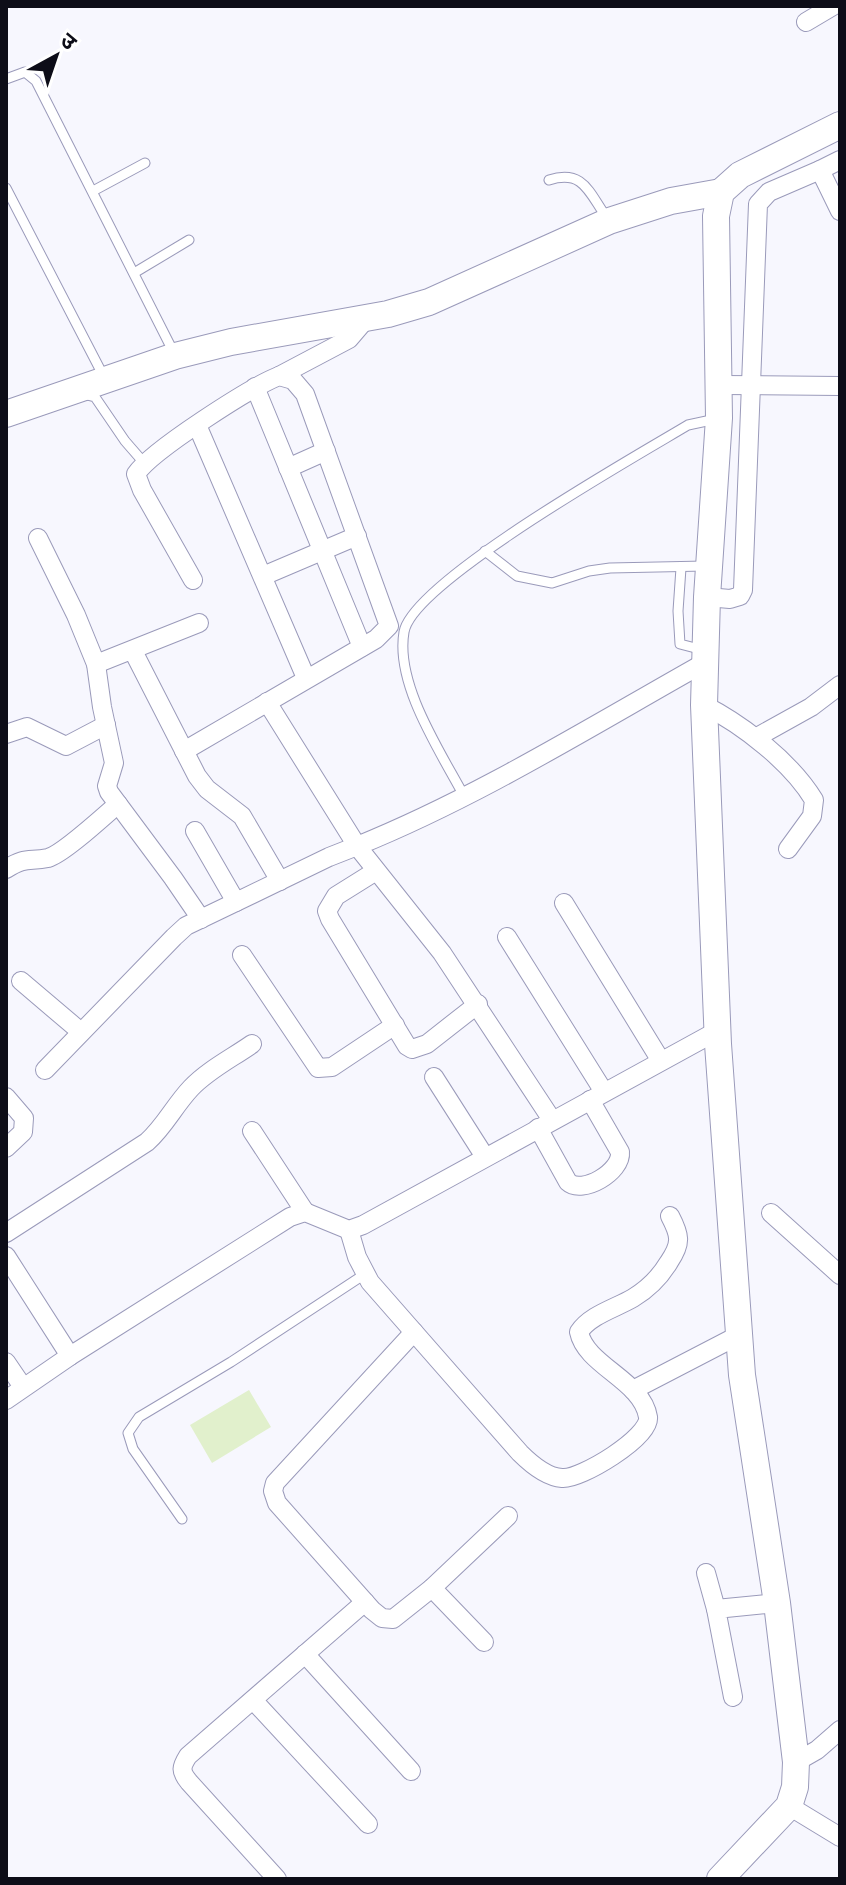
<svg xmlns="http://www.w3.org/2000/svg" width="846" height="1885" font-family="Mulish,'Noto Sans Devanagari',sans-serif">
<style>
.green{fill:#e1f0cc}
.lines{fill:none;stroke-linecap:round;stroke-linejoin:round}
.lane-casing{stroke:#9a9aba;stroke-width:11}
.street-casing{stroke:#9a9aba;stroke-width:20}
.secondary-casing{stroke:#9a9aba;stroke-width:28}
.lane{stroke:#fff;stroke-width:9}
.street{stroke:#fff;stroke-width:18}
.secondary{stroke:#fff;stroke-width:26}
</style>
<rect width="100%" height="100%" fill="#f7f7fe"/>
<!-- green -->
<polygon class="green" points="249,1390 271,1427 212,1463 190,1425"/>
<g class="lines">
<!-- lane casing -->
<g class="lane-casing">
<g id="lane">
<polyline points="6,79 25,72 36,81 174,353"/>
<path d="M549,180C584,169 589,193 607,218"/>
<polyline points="6,188 104,377"/>
<polyline points="93,191 145,163"/>
<polyline points="134,273 189,240"/>
<polyline points="87,395 95,397 125,441 145,464"/>
<polyline points="485,551 517,576 552,583 589,571 610,568 705,566"/>
<polyline points="681,568 678,611 680,644 703,650"/>
<path d="M464,796C440,751 395,684 404,632C412,582 638,455 688,425L716,419"/>
<polyline points="182,1519 133,1449 128,1433 139,1417 231,1362 365,1274"/>
</g>
</g>
<!-- street casing -->
<g class="street-casing">
<g id="street">
<polyline points="806,22 833,6"/>
<polyline points="820,170 840,160"/>
<polyline points="279,376 349,339 367,318"/>
<polyline points="719,385 840,386"/>
<polyline points="255,387 362,647"/>
<polyline points="197,425 306,678"/>
<polyline points="288,468 326,451"/>
<polyline points="38,538 76,615 96,664 102,707 114,763 107,786 109,792 173,878 201,919"/>
<polyline points="263,576 357,536"/>
<polyline points="707,597 730,599 740,596 743,590 758,204 769,192 820,170 840,211"/>
<polyline points="133,651 197,776 207,789 242,816 280,881"/>
<polyline points="96,664 199,623"/>
<path d="M704,705C743,725 791,762 814,800L812,816L788,849"/>
<polyline points="6,734 27,727 66,746 106,725"/>
<polyline points="757,737 811,707 840,685"/>
<path d="M184,751L376,639L389,626L305,394L293,380L279,376C251,387 151,451 136,474L142,490L193,580"/>
<polyline points="195,831 236,902 329,857 357,846 267,702"/>
<path d="M6,869C26,856 29,862 48,858C63,854 104,816 118,804"/>
<polyline points="376,871 336,896 327,911 330,919 407,1046 412,1049 427,1044 478,1004"/>
<polyline points="564,903 661,1061"/>
<polyline points="507,937 604,1092"/>
<polyline points="242,955 318,1068 332,1067 395,1025"/>
<polyline points="21,981 81,1032"/>
<polyline points="45,1070 174,937 186,926 236,902"/>
<polyline points="434,1077 485,1157"/>
<polyline points="6,1097 24,1118 23,1132 6,1148"/>
<path d="M552,1120L442,953L357,846C478,797 590,727 704,663"/>
<path d="M538,1128L568,1182C582,1195 622,1172 620,1152L590,1100"/>
<polyline points="252,1131 305,1212"/>
<polyline points="771,1213 840,1275"/>
<path d="M349,1230L357,1257L370,1282L520,1453C531,1464 546,1477 562,1478C580,1480 651,1437 648,1417C642,1380 586,1366 579,1332C590,1315 616,1308 633,1298C648,1289 660,1277 669,1262C682,1243 680,1235 670,1216"/>
<path d="M6,1233L147,1142C165,1126 174,1106 191,1088C208,1070 232,1058 252,1044"/>
<polyline points="6,1256 70,1356"/>
<polyline points="414,1332 275,1483 273,1491 277,1503 372,1610 382,1618 393,1619 432,1588 508,1516"/>
<polyline points="6,1362 23,1387"/>
<polyline points="633,1390 739,1335"/>
<polyline points="6,1400 70,1356 290,1217 305,1212 349,1230 363,1225 717,1031"/>
<polyline points="706,1573 716,1609"/>
<polyline points="432,1588 484,1642"/>
<polyline points="305,1654 411,1771"/>
<polyline points="733,1697 716,1609 777,1603"/>
<polyline points="253,1700 368,1824"/>
<polyline points="796,1762 817,1750 840,1730"/>
<polyline points="789,1806 840,1837"/>
<path d="M277,1879L189,1782C180,1771 181,1767 188,1756L365,1602"/>
</g>
</g>
<!-- secondary casing -->
<g class="secondary-casing">
<g id="secondary">
<polyline points="6,414 175,356 231,342 388,314 429,302 609,221 671,201 721,192"/>
<polyline points="720,1879 789,1806 795,1787 796,1762 777,1603 742,1375 718,1044 704,705 707,597 719,418 716,216 721,192 740,175 840,125"/>
</g>
</g>
<!-- lane -->
<use href="#lane" class="lane"/>
<!-- street -->
<use href="#street" class="street"/>
<!-- secondary -->
<use href="#secondary" class="secondary"/>
</g>
<!-- border -->
<rect width="846" height="1885" fill="none" stroke="#0d0d18" stroke-width="16"/>
<!-- north arrow -->
<g transform="translate(56 56) rotate(40)" stroke="#ffffff" stroke-width="6" paint-order="stroke">
<path d="M0-6L14 30L0 20L-14 30Z" fill="#0d0d18"/>
<text y="-12" font-size="22" font-weight="bold" text-anchor="middle" fill="#0d0d18">उ</text>
</g>
</svg>
